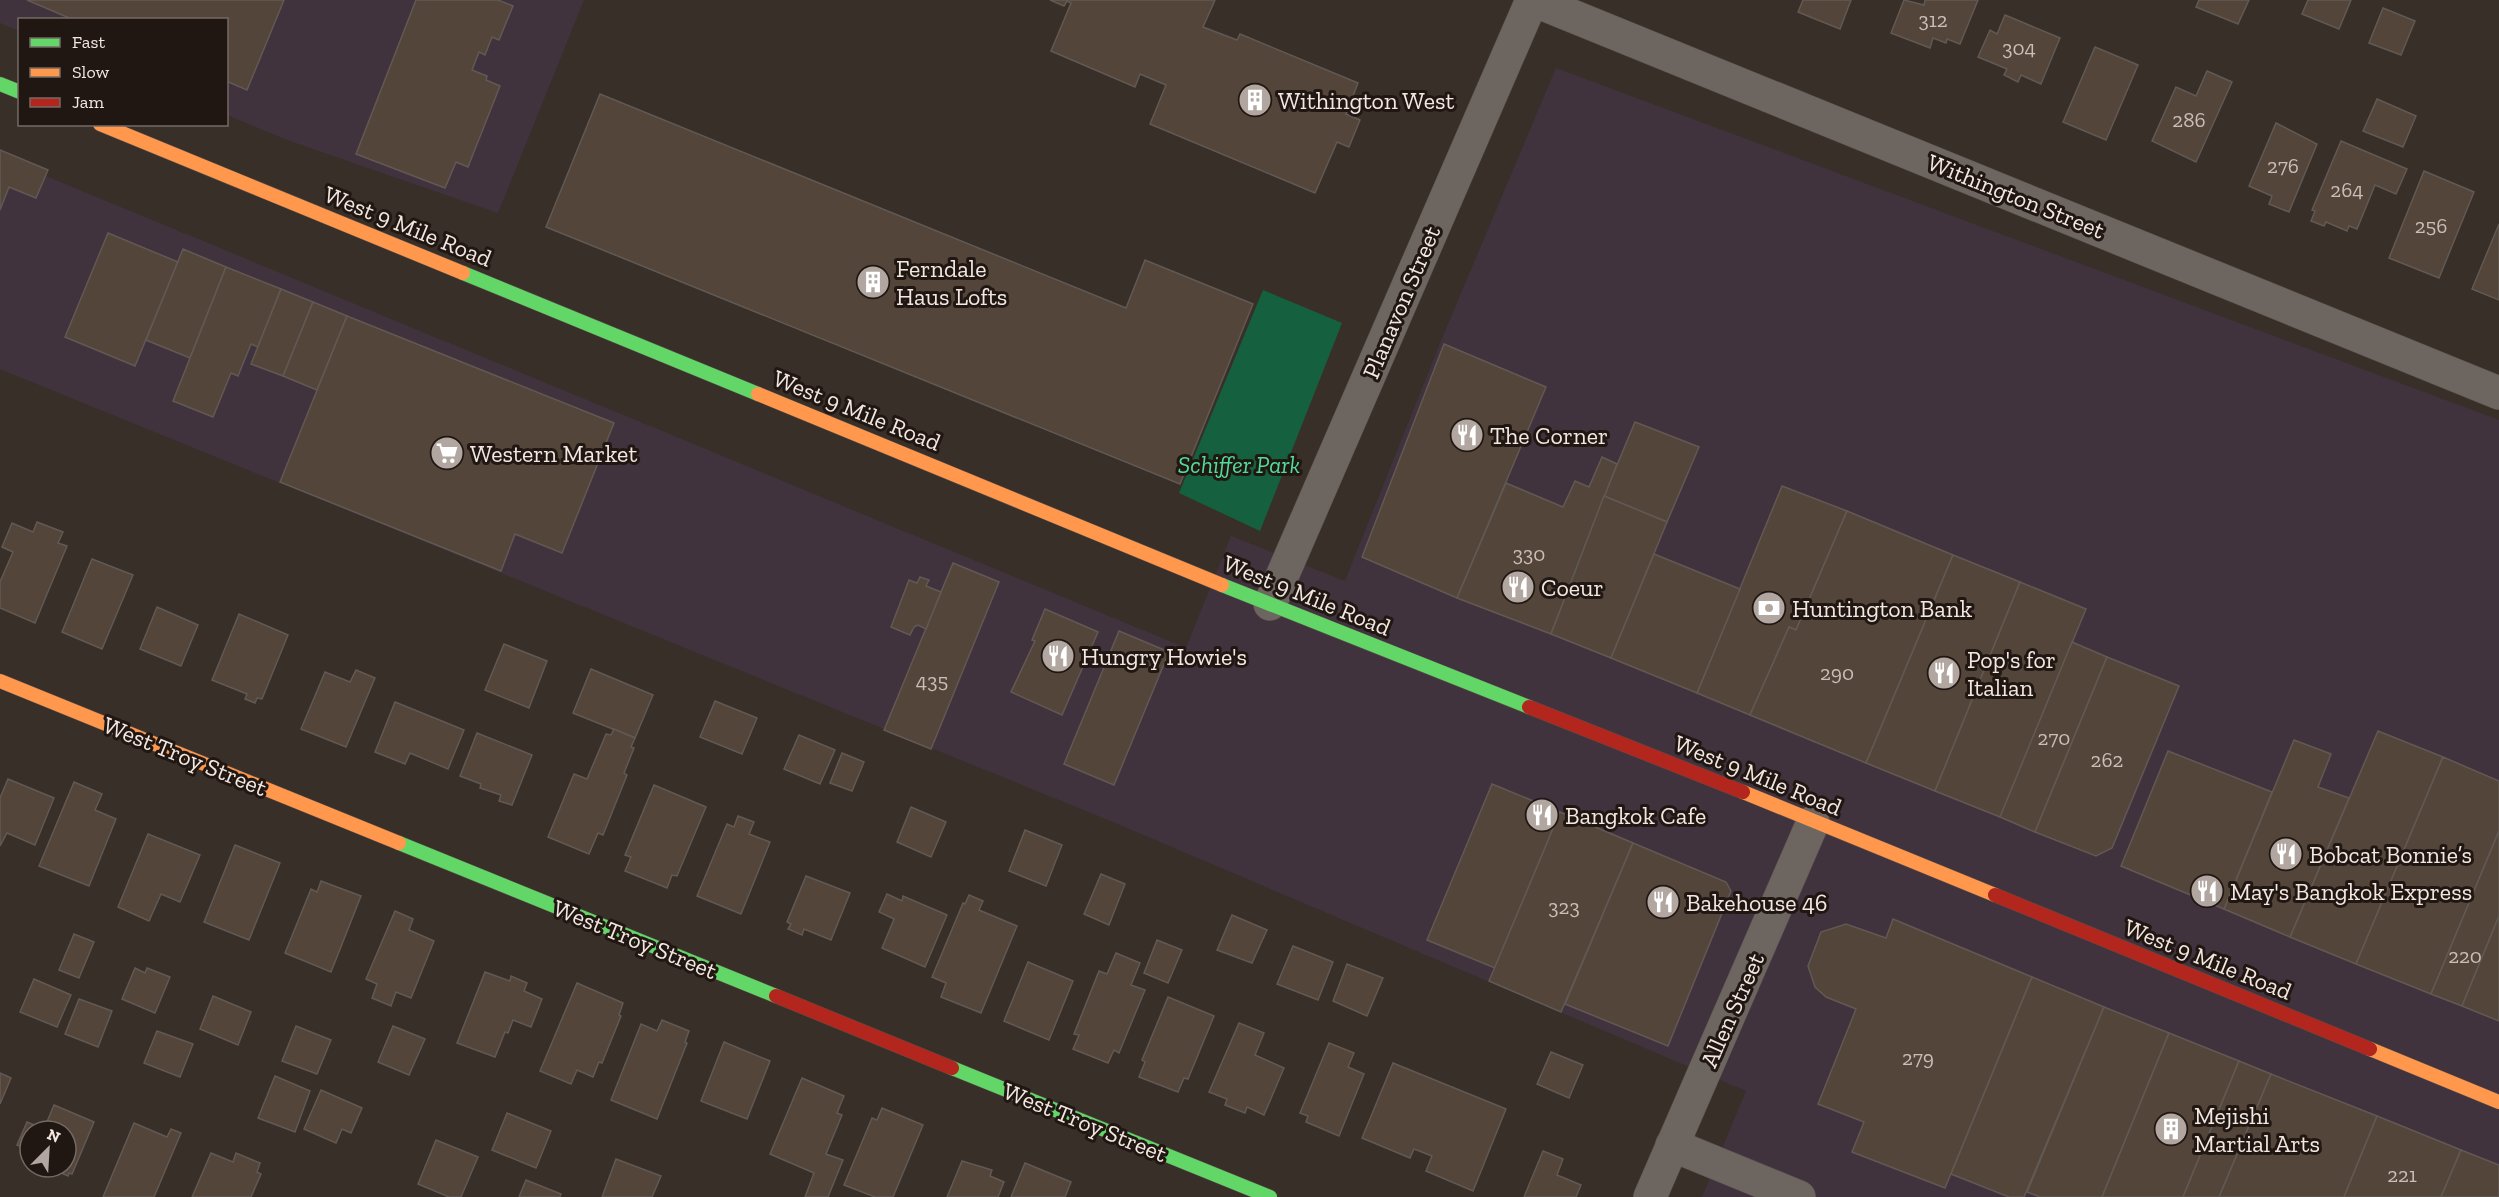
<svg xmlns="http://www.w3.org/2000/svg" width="2499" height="1197" font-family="'Zilla Slab',serif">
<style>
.commercial{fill:#41333e}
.green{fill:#14603f}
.building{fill:#54453a;stroke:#615954;stroke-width:1.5}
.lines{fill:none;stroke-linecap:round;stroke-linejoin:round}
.street-casing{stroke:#564d48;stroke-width:34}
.fast-casing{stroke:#564d48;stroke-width:15}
.slow-casing{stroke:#564d48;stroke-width:15}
.jam-casing{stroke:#564d48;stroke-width:15}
.street{stroke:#6d6560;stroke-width:33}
.fast{stroke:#63d668;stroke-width:14}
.slow{stroke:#ff974d;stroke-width:14}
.jam{stroke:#b3261e;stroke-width:14}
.labels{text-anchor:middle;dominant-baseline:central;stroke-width:6;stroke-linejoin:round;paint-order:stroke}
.number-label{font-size:21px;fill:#cbbeb6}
.poi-label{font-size:24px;fill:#f3e7e0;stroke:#201713;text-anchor:start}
.street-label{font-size:24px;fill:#f3e7e0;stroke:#201713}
.park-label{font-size:24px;font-style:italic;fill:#50dc9a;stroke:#201713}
</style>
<rect width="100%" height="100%" fill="#392f29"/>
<!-- commercial -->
<g class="commercial">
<polygon points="0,0 584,0 498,213 290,141 227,115 226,20 20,20 19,31 0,23"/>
<polygon points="1556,68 2499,420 2499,1197 1702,1197 1746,1091 1113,822 0,369 0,157 1186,648 1231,536 1345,581 1443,336"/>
</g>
<!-- green -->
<polygon class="green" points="1263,290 1342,323 1260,531 1179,493"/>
<!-- building -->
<g class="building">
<polygon points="27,0 284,0 247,90 226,81 226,20 74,20"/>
<polygon points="416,0 498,0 513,6 499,40 492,37 485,55 479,52 472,70 487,76 486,80 500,86 468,167 456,162 445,188 356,154"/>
<polygon points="1050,0 1215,0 1203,27 1237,40 1240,34 1358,83 1346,114 1360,120 1349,147 1337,142 1315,193 1150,124 1166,85 1140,74 1135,87 1051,51 1071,3 1067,1 1064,6"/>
<polygon points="1803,0 1851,0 1840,29 1798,12"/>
<polygon points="1904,0 1924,5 1925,0 1978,0 1960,44 1947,39 1946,43 1933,38 1930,48 1891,33"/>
<polygon points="2199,0 2249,0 2238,24 2196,7"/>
<polygon points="2308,0 2351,0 2339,29 2302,14"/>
<polygon points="2383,8 2415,21 2401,55 2369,43"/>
<polygon points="2005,15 2060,38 2041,84 2021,75 2018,82 2004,75 2007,69 1978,57 1990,30 1997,34"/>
<polygon points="2095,47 2138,65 2106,140 2063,122"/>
<polygon points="2207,71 2232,82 2196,162 2152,141 2176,87 2196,96"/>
<polygon points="600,94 1126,308 1145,260 1253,304 1180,484 546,227"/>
<polygon points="2377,99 2416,116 2403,147 2363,131"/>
<polygon points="2276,123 2317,144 2289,212 2269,204 2272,196 2249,186"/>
<polygon points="2341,141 2407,169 2396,194 2375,185 2357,229 2349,226 2347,231 2326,222 2324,226 2311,221 2315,211 2312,210"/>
<polygon points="0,150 48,170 36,198 9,187 0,210"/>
<polygon points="2424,171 2474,192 2439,278 2389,258"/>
<polygon points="2499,224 2499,300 2472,289"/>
<polygon points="108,233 178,262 135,366 65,337"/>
<polygon points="183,249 226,267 190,358 146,340"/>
<polygon points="226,267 281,289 258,347 251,344 238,376 231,373 213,417 173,401"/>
<polygon points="281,289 313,302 283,376 251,364"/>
<polygon points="313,302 347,316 317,390 283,376"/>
<polygon points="347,316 614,423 562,553 515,534 501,571 280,482"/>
<polygon points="1444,344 1546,387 1457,598 1362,557"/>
<polygon points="1635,422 1699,447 1667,522 1604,496"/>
<polygon points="1602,457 1617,464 1551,634 1457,598 1506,483 1563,507 1575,481 1589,487"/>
<polygon points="1782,486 1847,511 1796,630 1789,627 1750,715 1697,693"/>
<polygon points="1604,496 1667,522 1611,658 1551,634"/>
<polygon points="1847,511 1953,555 1866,763 1750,715 1789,627 1796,630"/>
<polygon points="37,522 63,532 58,543 67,546 35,623 0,608 0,582 13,552 2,547 12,523 33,532"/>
<polygon points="1654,554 1740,589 1697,693 1611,658"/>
<polygon points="1953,555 2020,582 1935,791 1866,763"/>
<polygon points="92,559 133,575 102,649 62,632"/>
<polygon points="953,563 999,582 931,749 884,730"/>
<polygon points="920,577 929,580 926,586 941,592 926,629 918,625 914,627 910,635 891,627 909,580 917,583"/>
<polygon points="2020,582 2086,609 2000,817 1935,791"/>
<polygon points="157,607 198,625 181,666 140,649"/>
<polygon points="1045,609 1098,632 1062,715 1011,692 1035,641 1032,640"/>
<polygon points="239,614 288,635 262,699 257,698 255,703 245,699 247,694 212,680"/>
<polygon points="1119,631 1169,652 1114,785 1064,764"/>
<polygon points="2072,642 2107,657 2035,832 2000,817"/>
<polygon points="504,644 547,661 529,708 485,690"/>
<polygon points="2107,657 2179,686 2112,848 2096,856 2035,832"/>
<polygon points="591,669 653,695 635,738 573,713"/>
<polygon points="356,670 375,678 346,747 301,729 325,672 350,682"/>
<polygon points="715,701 757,718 742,754 700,737"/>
<polygon points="395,702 464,730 448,769 410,753 405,764 375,752"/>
<polygon points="614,729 635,738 631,747 634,748 624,773 627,775 603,835 598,833 589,854 548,837 574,774 587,779 606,734 611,735"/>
<polygon points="2378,731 2443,757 2356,964 2290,937"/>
<polygon points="477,733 532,755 512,805 499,801 501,795 480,788 481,784 460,776"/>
<polygon points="799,735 835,750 820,784 784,769"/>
<polygon points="2294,740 2331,754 2318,787 2349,798 2290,937 2224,909"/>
<polygon points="2168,751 2272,792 2224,909 2121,866"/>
<polygon points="842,753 864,762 852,791 830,783"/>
<polygon points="2443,757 2499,781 2499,831 2431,994 2356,964"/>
<polygon points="8,779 54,798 35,845 7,833 0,846 0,798"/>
<polygon points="74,782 102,794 95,810 116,819 89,886 39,866"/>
<polygon points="1492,784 1560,812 1495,968 1427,940"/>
<polygon points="654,785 706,807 677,876 672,875 667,888 625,871 631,857 625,855"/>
<polygon points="911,807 946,822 931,857 897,842"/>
<polygon points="1560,812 1633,843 1561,1012 1489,981"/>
<polygon points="738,816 754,822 749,834 770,842 741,914 697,896 727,824 734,827"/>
<polygon points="1025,830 1062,845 1046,886 1009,871"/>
<polygon points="2499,831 2499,916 2462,1006 2431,994"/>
<polygon points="148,834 200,855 180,902 161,894 149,921 118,907"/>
<polygon points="1633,843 1726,882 1731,891 1668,1046 1565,1004"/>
<polygon points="235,845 280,863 249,940 204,922"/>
<polygon points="1101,874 1125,884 1109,925 1084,914"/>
<polygon points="806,876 850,893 831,940 804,929 802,935 788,929 791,924 787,922"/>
<polygon points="321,881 361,896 331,972 285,953 311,889 317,892"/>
<polygon points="887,894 902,901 903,896 947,915 925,967 882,948 894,919 879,912"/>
<polygon points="969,895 983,901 979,910 1017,926 981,1013 941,997 946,983 932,977 963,903 965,904"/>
<polygon points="395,911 413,919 409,930 434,941 411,998 396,992 391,1006 372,998 377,984 366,979"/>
<polygon points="1232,915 1267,930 1252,963 1217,950"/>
<polygon points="2499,916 2499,1021 2462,1006"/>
<polygon points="1893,919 2032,977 1945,1188 1852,1152 1864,1122 1818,1104 1856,1009 1826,997 1815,987 1808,966 1821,932 1846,924 1886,938"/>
<polygon points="74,934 94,942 79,978 59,970"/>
<polygon points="1157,940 1182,950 1168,983 1144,973"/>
<polygon points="1293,946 1333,962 1318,1000 1277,984"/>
<polygon points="1116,953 1140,963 1131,985 1145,990 1119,1053 1114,1050 1108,1063 1073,1049 1079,1035 1074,1034 1099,971 1107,974"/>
<polygon points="1028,962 1073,981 1049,1040 1004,1021"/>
<polygon points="1347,964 1383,978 1367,1016 1333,1001"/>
<polygon points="135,968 145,973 147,968 170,977 155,1013 122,999"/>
<polygon points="485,972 510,981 511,976 527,983 524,991 542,999 531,1027 513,1020 508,1033 505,1032 495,1057 457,1043"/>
<polygon points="2032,977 2104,1007 2024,1197 2009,1197 1951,1174"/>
<polygon points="34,979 71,995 57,1027 20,1012"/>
<polygon points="577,983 623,1003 619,1015 621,1016 602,1063 599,1062 593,1077 577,1070 571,1084 540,1071"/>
<polygon points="213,996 251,1012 238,1045 200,1029"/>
<polygon points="1168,997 1214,1016 1188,1079 1184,1078 1178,1092 1139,1077 1145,1062 1142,1060"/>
<polygon points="79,999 112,1011 98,1047 65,1034"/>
<polygon points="2104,1007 2169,1033 2102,1197 2040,1197 2027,1192"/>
<polygon points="662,1020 689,1031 685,1042 687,1043 657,1119 611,1100 641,1024 657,1031"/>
<polygon points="1239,1023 1264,1033 1255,1055 1284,1068 1264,1115 1247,1107 1245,1113 1225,1105 1227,1099 1209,1092"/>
<polygon points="296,1026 331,1040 317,1074 282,1061"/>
<polygon points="393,1026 425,1039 409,1075 378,1062"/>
<polygon points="157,1031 193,1044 180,1077 144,1063"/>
<polygon points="2169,1033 2239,1061 2183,1197 2102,1197"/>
<polygon points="724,1042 770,1061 747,1119 701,1101"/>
<polygon points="1329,1043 1354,1053 1348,1067 1364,1074 1339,1136 1306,1122 1308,1116 1300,1113"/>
<polygon points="1551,1052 1583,1065 1569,1098 1537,1084"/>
<polygon points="2239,1061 2271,1074 2219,1197 2183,1197"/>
<polygon points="1393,1063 1506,1109 1473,1191 1426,1171 1432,1156 1414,1149 1410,1158 1362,1138"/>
<polygon points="0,1073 11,1078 0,1104"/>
<polygon points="2271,1074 2377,1116 2344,1197 2219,1197"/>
<polygon points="275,1076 310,1091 295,1132 258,1118"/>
<polygon points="802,1078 844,1096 837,1113 842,1115 826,1154 843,1160 828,1197 805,1197 814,1173 770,1154"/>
<polygon points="321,1090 362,1108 351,1133 342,1129 336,1143 304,1129"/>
<polygon points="54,1105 94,1122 72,1174 69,1173 68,1176 48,1167 66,1167 66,1131 30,1131 30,1150 17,1145 27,1122 44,1129"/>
<polygon points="882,1108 923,1125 893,1197 875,1197 844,1185 872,1118 877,1120"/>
<polygon points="507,1113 551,1131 536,1168 492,1150"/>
<polygon points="2377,1116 2461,1150 2441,1197 2344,1197"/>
<polygon points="134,1123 167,1137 171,1129 181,1133 154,1197 103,1197"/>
<polygon points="436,1140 478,1157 461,1197 449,1197 418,1184"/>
<polygon points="2461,1150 2499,1165 2499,1197 2441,1197"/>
<polygon points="1543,1151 1563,1159 1557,1175 1581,1185 1576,1197 1524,1197"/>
<polygon points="211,1153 233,1162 236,1153 260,1163 257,1172 261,1174 251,1197 192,1197"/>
<polygon points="616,1159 661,1176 652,1197 602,1197"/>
<polygon points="962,1161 992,1170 990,1176 1004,1182 998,1197 947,1197"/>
<polygon points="1025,1163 1071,1182 1065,1197 1011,1197"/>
<polygon points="526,1180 561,1194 560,1197 519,1197"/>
</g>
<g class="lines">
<!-- street casing -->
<g class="street-casing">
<g id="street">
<polyline points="1533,0 2499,393"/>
<polyline points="1270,604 1532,0"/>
<polyline points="1672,1145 1799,1197"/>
<polyline points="1650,1197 1813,822"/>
</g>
</g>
<!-- fast casing -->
<g class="fast-casing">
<g id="fast">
<polyline points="0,84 20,92"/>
<polyline points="463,273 758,394"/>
<polyline points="1222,585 1529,707"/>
<polyline points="399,843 776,996"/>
<polyline points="952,1068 1270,1197"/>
</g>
</g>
<!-- slow casing -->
<g class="slow-casing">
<g id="slow">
<polyline points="100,124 463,273"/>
<polyline points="758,394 1222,585"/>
<polyline points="0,681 399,843"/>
<polyline points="1743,792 1995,895"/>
<polyline points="2370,1049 2499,1102"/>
</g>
</g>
<!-- jam casing -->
<g class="jam-casing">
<g id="jam">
<polyline points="1529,707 1743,792"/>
<polyline points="1995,895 2370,1049"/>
<polyline points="776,996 952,1068"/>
</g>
</g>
<!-- street -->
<use href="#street" class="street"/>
<!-- fast -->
<use href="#fast" class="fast"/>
<!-- slow -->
<use href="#slow" class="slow"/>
<!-- jam -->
<use href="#jam" class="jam"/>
</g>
<!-- icons -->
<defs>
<g id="building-disc" transform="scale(1.725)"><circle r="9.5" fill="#b2a7a0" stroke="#201713"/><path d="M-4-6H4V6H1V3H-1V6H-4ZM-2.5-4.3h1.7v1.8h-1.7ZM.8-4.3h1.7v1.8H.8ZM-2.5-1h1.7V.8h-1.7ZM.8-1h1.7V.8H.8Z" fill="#fff"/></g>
<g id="restaurant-disc" transform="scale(1.725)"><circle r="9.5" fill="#b2a7a0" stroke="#201713"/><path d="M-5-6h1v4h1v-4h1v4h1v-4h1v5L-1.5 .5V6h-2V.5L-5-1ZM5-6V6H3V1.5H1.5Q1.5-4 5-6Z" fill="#fff"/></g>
<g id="supermarket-disc" transform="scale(1.725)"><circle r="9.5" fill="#b2a7a0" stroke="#201713"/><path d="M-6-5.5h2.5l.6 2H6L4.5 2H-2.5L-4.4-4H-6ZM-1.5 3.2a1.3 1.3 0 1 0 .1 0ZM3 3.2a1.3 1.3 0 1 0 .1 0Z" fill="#fff"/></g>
<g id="bank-disc" transform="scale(1.725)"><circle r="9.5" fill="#b2a7a0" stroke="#201713"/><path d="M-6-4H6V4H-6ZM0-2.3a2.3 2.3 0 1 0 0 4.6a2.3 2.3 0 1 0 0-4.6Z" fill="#fff"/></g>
</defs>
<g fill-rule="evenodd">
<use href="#building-disc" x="1255" y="100"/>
<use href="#building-disc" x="873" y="282"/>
<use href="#restaurant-disc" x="1467" y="435"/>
<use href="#supermarket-disc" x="447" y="453"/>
<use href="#restaurant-disc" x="1518" y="587"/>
<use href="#bank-disc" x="1769" y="608"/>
<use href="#restaurant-disc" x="1058" y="656"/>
<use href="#restaurant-disc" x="1944" y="673"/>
<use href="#restaurant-disc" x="1542" y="815"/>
<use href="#restaurant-disc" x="2286" y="854"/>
<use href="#restaurant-disc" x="2207" y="891"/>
<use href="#restaurant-disc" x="1663" y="902"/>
<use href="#building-disc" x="2171" y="1129"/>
</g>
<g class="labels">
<!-- number labels -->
<g class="number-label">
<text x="1933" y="19">312</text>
<text x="2019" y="47">304</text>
<text x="2189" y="119">286</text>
<text x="2283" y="165">276</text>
<text x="2347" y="189">264</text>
<text x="2431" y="225">256</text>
<text x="1529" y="553">330</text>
<text x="1837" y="672">290</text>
<text x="932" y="680">435</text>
<text x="2054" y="737">270</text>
<text x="2107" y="759">262</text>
<text x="1564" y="906">323</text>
<text x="2465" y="955">220</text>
<text x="1918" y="1057">279</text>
<text x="2402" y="1174">221</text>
</g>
<!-- poi labels -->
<g class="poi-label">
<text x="1278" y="100">Withington West</text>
<text x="896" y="268">Ferndale<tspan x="896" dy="28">Haus Lofts</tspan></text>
<text x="1490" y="435">The Corner</text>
<text x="470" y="453">Western Market</text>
<text x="1541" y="587">Coeur</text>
<text x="1792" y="608">Huntington Bank</text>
<text x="1081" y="656">Hungry Howie's</text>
<text x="1967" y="659">Pop's for<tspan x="1967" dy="28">Italian</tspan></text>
<text x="1565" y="815">Bangkok Cafe</text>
<text x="2309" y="854">Bobcat Bonnie’s</text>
<text x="2230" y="891">May's Bangkok Express</text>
<text x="1686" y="902">Bakehouse 46</text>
<text x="2194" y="1115">Mejishi<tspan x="2194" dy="28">Martial Arts</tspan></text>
</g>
<!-- street labels -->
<g class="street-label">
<text transform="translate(2016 196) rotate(22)">Withington Street</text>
<text transform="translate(408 226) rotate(22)">West 9 Mile Road</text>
<text transform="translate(1401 302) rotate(-67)">Planavon Street</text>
<text transform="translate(857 410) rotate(22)">West 9 Mile Road</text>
<text transform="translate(1307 595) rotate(22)">West 9 Mile Road</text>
<text transform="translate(185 756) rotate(22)">West Troy Street</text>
<text transform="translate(1758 775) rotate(22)">West 9 Mile Road</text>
<text transform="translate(635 939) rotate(22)">West Troy Street</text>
<text transform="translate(2208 959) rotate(22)">West 9 Mile Road</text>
<text transform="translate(1732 1010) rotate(-66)">Allen Street</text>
<text transform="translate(1085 1122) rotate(22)">West Troy Street</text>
</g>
<!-- park labels -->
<g class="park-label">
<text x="1239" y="464">Schiffer Park</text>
</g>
</g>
<!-- legend -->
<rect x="18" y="18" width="210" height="108" fill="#201713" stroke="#746a65" stroke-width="1.5"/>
<rect x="30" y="38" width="30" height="9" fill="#63d668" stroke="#746a65" stroke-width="1.5"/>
<text x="72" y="48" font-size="18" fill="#f3e7e0">Fast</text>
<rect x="30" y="68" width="30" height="9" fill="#ff974d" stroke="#746a65" stroke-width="1.5"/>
<text x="72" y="78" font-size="18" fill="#f3e7e0">Slow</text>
<rect x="30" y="98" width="30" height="9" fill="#b3261e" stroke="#746a65" stroke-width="1.5"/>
<text x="72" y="108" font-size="18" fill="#f3e7e0">Jam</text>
<!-- north arrow -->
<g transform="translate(48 1149) rotate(24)"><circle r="28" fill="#201713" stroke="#746a65" stroke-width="1.5"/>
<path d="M0-4.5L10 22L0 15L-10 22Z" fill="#b2a7a0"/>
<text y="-9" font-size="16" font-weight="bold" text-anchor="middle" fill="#f3e7e0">N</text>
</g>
</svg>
